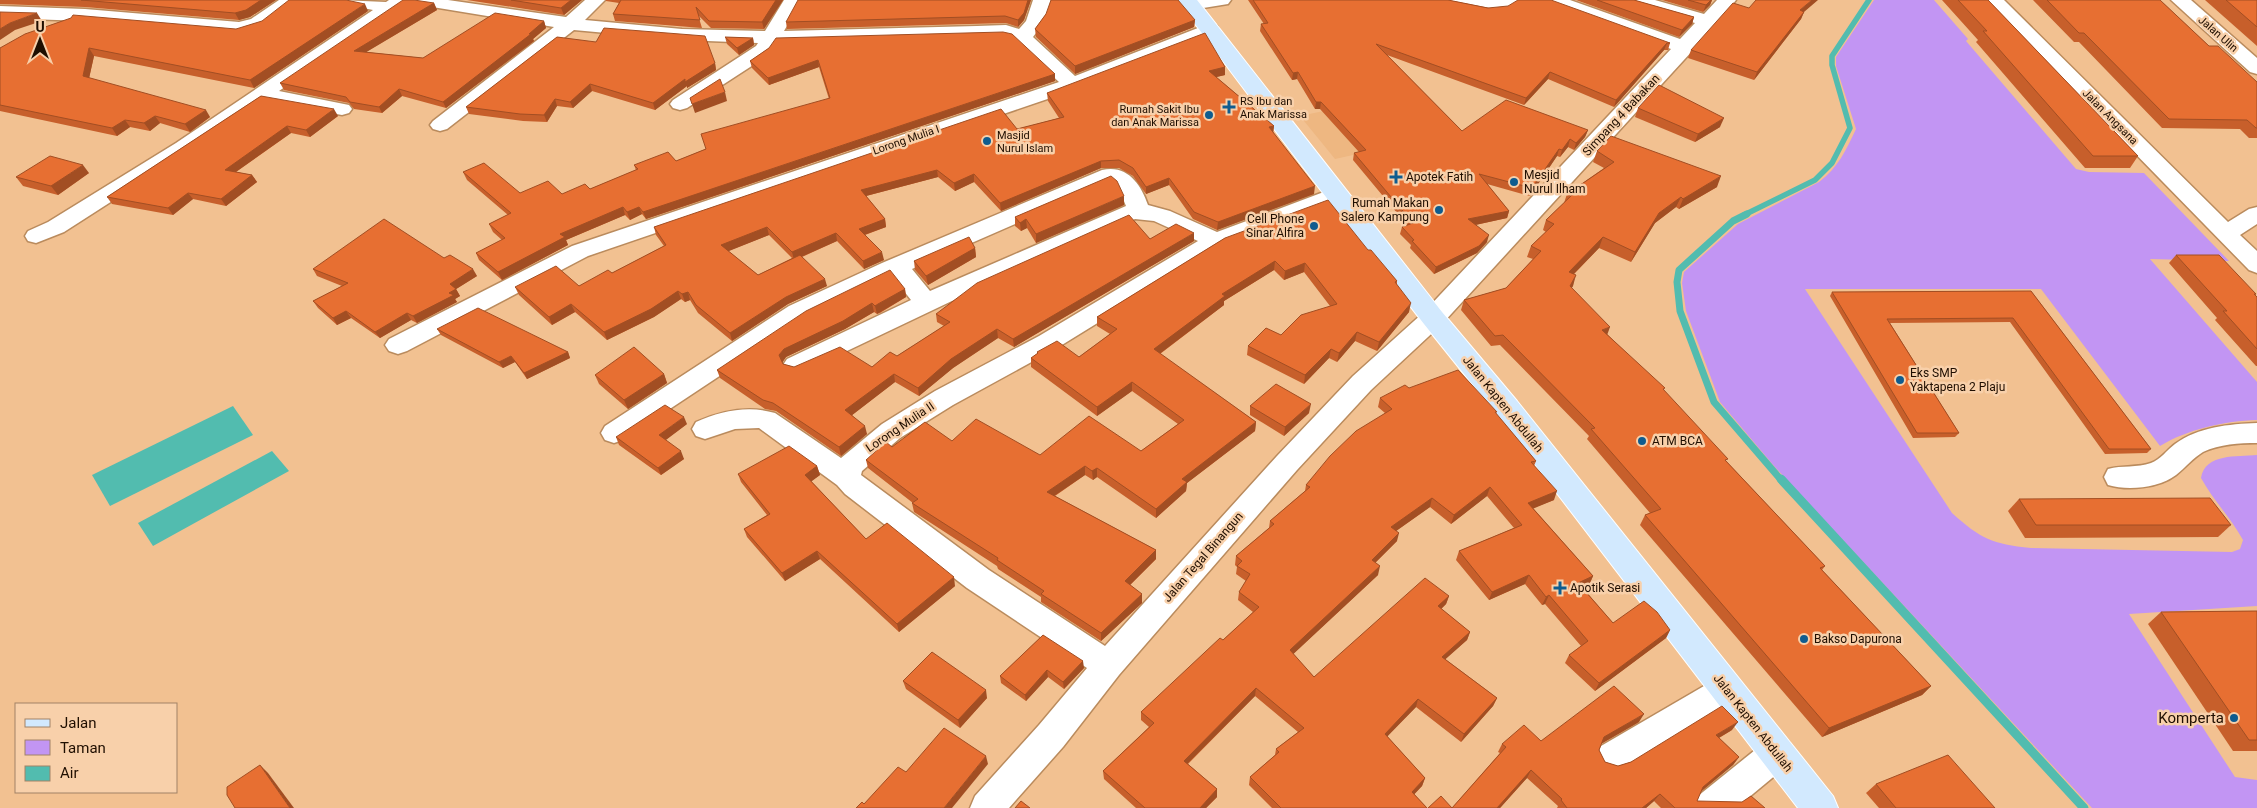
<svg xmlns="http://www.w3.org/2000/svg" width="2257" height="808" font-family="Roboto,sans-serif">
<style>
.built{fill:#eeb781}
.green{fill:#c295f3}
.water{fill:#52bcaf}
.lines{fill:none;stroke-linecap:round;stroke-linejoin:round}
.stream-far2{stroke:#52bcaf;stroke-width:5.5}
.stream-far1{stroke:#52bcaf;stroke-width:7}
.stream{stroke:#52bcaf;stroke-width:9}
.minor-casing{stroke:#ba8b5d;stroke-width:3}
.major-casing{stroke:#fff;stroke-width:2}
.minor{fill:#fff;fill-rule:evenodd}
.major{fill:#d2e9fe;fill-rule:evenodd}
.wall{fill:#c75f2b;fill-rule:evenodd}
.shaded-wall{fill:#a24e23}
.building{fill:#e76f32;stroke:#a24e23}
.poi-dot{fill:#0f5c8f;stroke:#f8d0aa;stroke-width:2}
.labels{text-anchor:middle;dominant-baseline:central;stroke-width:5;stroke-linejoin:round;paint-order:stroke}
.far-street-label{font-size:11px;fill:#1f0e00;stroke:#f8d0aa}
.far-poi-label{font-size:11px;fill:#1f0e00;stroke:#f8d0aa;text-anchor:start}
.street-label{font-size:12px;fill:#1f0e00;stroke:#f8d0aa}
.poi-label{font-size:12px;fill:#1f0e00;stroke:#f8d0aa;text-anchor:start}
.near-poi-label{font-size:15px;fill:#1f0e00;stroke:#f8d0aa;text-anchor:end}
</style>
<rect width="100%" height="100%" fill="#f2c191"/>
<!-- built -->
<polygon class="built" points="1417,91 1462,131 1335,159 1300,116"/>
<!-- green -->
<path class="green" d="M1874,0H1934L1968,39L1966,41L2076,169L2089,172L2144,173L2229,261L2150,259L2257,382V420C2225,421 2188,429 2160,446L2041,289H1805L1952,513C1981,539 1992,544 2031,548L2232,552L2240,549L2243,540C2231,518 2213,500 2201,478C2205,453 2237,457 2257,455V606L2129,614L2235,777L2257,780V808H2092L1774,466L1720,402L1686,311L1682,283L1684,272L1738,224L1819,182C1838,168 1846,150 1856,129L1836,66V57Z"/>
<!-- water -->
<g class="water">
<polygon points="233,406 253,435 110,506 92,475"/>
<polygon points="272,451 289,471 153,546 138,523"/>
</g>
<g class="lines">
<!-- stream-far2 -->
<polyline class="stream-far2" points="1744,215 1815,180 1832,163 1850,128 1832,65 1832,56 1869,0"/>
<!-- stream-far1 -->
<polyline class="stream-far1" points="1747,214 1733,221 1679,270 1677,282 1680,311 1714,402 1782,481"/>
<!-- stream -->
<polyline class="stream" points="1781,479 2084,808"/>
<!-- minor casing -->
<g class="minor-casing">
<g id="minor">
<polygon points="279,0 300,0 265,27 240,34 85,21 0,18 0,6 85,9 239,22 251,19"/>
<polygon points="340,0 386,2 389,0 448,0 566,17 585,0 605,0 585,20 682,29 765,31 784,0 802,0 784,31 977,26 1006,25 1019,29 1026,21 1033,0 1051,0 1045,21 1033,37 1075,76 1203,26 1210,24 1217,26 1219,30 1217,34 1071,91 588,256 407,351 398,354 389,351 385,345 389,339 572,246 1059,82 1014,40 1004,37 777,43 770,54 687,108 680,110 673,108 670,104 673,100 756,46 758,43 682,40 574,30 447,129 440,131 433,129 430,125 433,121 554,27 408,3 279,91 349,105 352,109 349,113 342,115 265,101 190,151 64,232 36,243 28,241 25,236 28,231 48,222 176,143 373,10 343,4"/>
<polygon points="1189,0 1231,0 1228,4 1191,10 1185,9 1182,5 1185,1"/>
<path d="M1439,0H1521C1506,22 1468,10 1448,5L1442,4Z"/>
<path d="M1544,0H1570L1680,39L1695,23L1629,4L1626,0H1655L1704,14L1717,0H1736L1716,25L1442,324L1371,390L1297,470L1119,675L1063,747L1009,808H970L975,796L1039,725L1087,668L967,588L845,494L837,485L759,428L735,429L705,439L696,436L692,429L696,422C721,411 748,405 775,413L841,458L882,424L935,391L1039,336L1198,241L1154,221L1135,219L954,300L805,371L796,374L787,371L783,365L787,359L911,300L892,276L807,318L623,440L614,443L605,440L601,433L605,426L789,306L882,263L1102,170C1127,164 1141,184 1148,205L1170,211L1217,232L1329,190L1337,188L1345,190L1348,195L1345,200L1224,245L1057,348L953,405L900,438L862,471L861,475L865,478L989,570L1105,646L1277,456L1353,376L1424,312L1671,49L1547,4ZM1111,182L1119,189L1126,206L930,291L912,269Z"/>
<polygon points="1985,0 2004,0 2228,222 2249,209 2257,207 2257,224 2240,235 2257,251 2257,273 2249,270"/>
<polygon points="2171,0 2191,0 2257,58 2257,74 2250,72"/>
<path d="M2257,423V443C2239,443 2220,444 2203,452C2193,458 2186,467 2176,475C2159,488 2128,491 2108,485L2104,477L2108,469C2122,465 2137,468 2151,463C2160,460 2167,450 2175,444C2198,427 2229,424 2257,423Z"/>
<polygon points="1727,675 1738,679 1743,689 1738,699 1625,768 1613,772 1601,768 1596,757 1601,746 1716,679"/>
<polygon points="1777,738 1789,742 1794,753 1789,764 1736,808 1693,808 1698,796 1765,742"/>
</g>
</g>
<!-- major casing -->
<g class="major-casing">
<polygon id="major" points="1177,0 1197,0 1442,312 1517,401 1833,796 1838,808 1798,808 1497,415 1424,324 1299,162"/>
</g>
<!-- minor -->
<use href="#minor" class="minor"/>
<!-- major -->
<use href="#major" class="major"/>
</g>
<!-- wall -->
<g class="wall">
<polygon points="0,0 276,0 250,17 239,20 85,7 0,4"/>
<polygon points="467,0 582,0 564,15"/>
<polygon points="606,0 783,0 764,29 711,28 698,15 702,28 615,21 613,14 619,3 606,1"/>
<polygon points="1031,0 1024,20 1018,27 1006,23 787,29 786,22"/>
<polygon points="1248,0 1448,0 1670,43 1668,50 1664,50 1614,107 1548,79 1524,105 1387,55 1462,131 1588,130 1585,137 1574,150 1568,147 1560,157 1557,156 1530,196 1487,184 1509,211 1507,218 1475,225 1487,242 1477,253 1434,274 1410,248 1411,245 1400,234 1402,227 1407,225 1353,160 1354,153 1359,152 1320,109 1315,109 1297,79 1292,80 1260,31 1261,24 1264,24"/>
<polygon points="1576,0 1634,0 1694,17 1692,24 1679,37"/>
<polygon points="1662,0 1712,0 1710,5 1703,12"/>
<polygon points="1942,0 1988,0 2138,156 2130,168 2085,168 1976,42 1978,40"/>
<polygon points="2033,0 2160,0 2209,46 2257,82 2257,138 2249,138 2240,129 2162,128 2079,42 2074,42"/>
<polygon points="2205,0 2257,0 2257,46"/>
<polygon points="434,3 437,10 366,52 423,58 544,21 546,28 533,39 534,41 446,108 402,96 382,113 354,109 349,103 284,90 280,83"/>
<polygon points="1749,8 1804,12 1801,19 1754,80 1688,58 1691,50"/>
<polygon points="368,11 254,88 94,56 89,78 210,117 190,132 160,123 150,131 130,127 117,136 0,111 0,48 236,29"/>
<polygon points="1046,14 1195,20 1194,27 1075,74 1036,37 1035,29"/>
<polygon points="557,37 715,63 716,70 687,88 687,86 655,110 592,91 573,108 557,106 547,122 523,121 469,114 466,107"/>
<polygon points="725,37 753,38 754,45 739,55 727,44"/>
<polygon points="769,48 1055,74 1055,81 646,219 642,214 630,220 625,215 566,240 568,245 502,280 479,260 476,253 502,240 493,232 489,224 508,215 467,180 463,172 520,193 562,194 590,189 636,170 634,165 676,161 829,99 819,67 769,85 752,68 750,61"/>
<path d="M1225,67V75L1216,77L1274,126L1273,132L1314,194L1217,230L1193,219L1169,185L1146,194L1133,176L1119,168H1101L1001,211L974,182L955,191L938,177L866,196L885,219L886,227L865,235L884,260L864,269L837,241L802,257L827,286L788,304L732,341L698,313L690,300L685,302L681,299L654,317L607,340L575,312L552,325L519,295L515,287L579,286L612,273L664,246L656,235L654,227L1059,118L1048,101L1047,93ZM769,235L792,258L758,275L728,251Z"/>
<polygon points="261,96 338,116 310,137 291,133 236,172 252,175 257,182 226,206 193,199 173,215 112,204 107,197"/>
<polygon points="1638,108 1720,127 1695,142 1635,117"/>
<polygon points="1597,151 1717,187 1679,209 1676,207 1655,223 1631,262 1599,248 1574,274 1573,286 1571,288 1607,334 1664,391 1727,462 1825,566 1822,570 1931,686 1922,695 1822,737 1640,525 1645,515 1650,513 1587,439 1589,436 1500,345 1491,346 1461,310 1464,300 1506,288 1533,259 1527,257 1531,246 1546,232 1543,230 1546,220 1564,203 1567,194 1604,168 1593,162"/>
<polygon points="89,173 58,195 23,186 16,177"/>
<polygon points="1124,205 1036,243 1027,228 1021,231 1015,226 1015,217"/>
<polygon points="1225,238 1368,250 1397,281 1397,285 1409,312 1377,351 1355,341 1337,362 1329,358 1304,384 1247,355 1248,346 1281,335 1330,306 1304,272 1284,280 1274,270 1224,301 1224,305 1160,354 1256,422 1255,431 1187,483 1186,491 1156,518 1097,477 1093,480 1085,475 1055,496 1156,550 1156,559 1130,585 1142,603 1101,641 1041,602 1041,597 998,569 997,566 914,512 912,503 913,503 868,468 866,460 892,447 952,441 1040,455 1141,451 1178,424 1132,391 1097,416 1031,367 1031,358 1037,354 1037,352 1079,357 1110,334 1097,326 1097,317"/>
<polygon points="1150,239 1194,241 1014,347 998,338 953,368 919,396 895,382 852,415 867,434 841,456 776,411 765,409 720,378 717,370 905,289 906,297 880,313 877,314 874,312 845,329 786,357 782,363 783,364 794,367 872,367 897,356 944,326 937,322 936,314"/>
<polygon points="975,248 976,257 928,285 915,270 914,261"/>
<polygon points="2176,255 2256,294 2255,296 2257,297 2257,366 2256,366 2215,320 2217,318 2169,263"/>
<polygon points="444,258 477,276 456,289 460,296 455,299 457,302 417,323 411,320 380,338 351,318 337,325 318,308 313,301 342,286 317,276 313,269"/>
<polygon points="2031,291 2151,449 2147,453 2105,454 2010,322 1890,323 1959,433 1955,437 1913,438 1830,296 1832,292"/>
<polygon points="437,329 568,352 570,358 527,379 515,362 503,368 441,335"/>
<polygon points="664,374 667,383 628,409 599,384 595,375"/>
<polygon points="1409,388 1496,414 1536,461 1534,466 1554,500 1533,508 1593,576 1589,585 1583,588 1613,623 1670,630 1666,638 1595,691 1565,663 1569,655 1581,646 1545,604 1542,605 1525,584 1489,600 1456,560 1459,551 1514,528 1487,496 1451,524 1430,507 1396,531 1397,541 1375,563 1378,575 1293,654 1314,677 1449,596 1446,604 1441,609 1470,632 1467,640 1445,659 1497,698 1493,706 1461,742 1416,707 1387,736 1425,778 1422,786 1414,794 1427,808 1272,808 1249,785 1250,777 1275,755 1276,749 1298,732 1255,696 1188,764 1217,789 1217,797 1206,808 1136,808 1104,779 1103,771 1149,727 1141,720 1141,712 1223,640 1253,612 1238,600 1239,592 1246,581 1236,574 1237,567 1235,565 1236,556 1269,528 1270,521 1305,491 1306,485 1385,413 1378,407 1380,398"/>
<polygon points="1250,406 1309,413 1284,436 1250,415"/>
<polygon points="687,424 665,440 684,459 661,475 619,445 616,437"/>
<polygon points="817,466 820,475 811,481 866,539 955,586 899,632 820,559 785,581 747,537 744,529 767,515 741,482 738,474"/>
<polygon points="2019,499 2231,525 2218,537 2025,538 2008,511"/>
<polygon points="2257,611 2257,751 2233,751 2148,624 2161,612"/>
<polygon points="1043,635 1084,668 1064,689 1048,677 1026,701 1001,683 1000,676"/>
<polygon points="903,681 987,698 960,728 906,689"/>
<polygon points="1639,722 1601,744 1599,750 1605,762 1618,766 1732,730 1719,738 1739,757 1733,765 1701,791 1697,801 1765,808 1661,808 1654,801 1646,808 1557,808 1558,806 1527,778 1500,808 1428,808 1452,808 1500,753 1498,752 1502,744 1541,741"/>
<polygon points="1876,784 1995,808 1879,808 1866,793"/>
</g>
<!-- shaded-wall -->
<g class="shaded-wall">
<polygon points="261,0 276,0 250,17 239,20 235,13"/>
<polygon points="571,0 582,0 564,15 561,8"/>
<polygon points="776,0 783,0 764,29 762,22"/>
<polygon points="1028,0 1031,0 1024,20 1018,27 1018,20"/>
<polygon points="1711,0 1712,0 1710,5 1703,12 1706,5"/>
<polygon points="1812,0 1818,0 1804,12 1801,19 1754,80 1757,72 1800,10"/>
<polygon points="434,3 437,10 358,57 354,51"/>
<polygon points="365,4 368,11 254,88 250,80"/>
<polygon points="37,13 42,21 15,30 0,40 0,29 10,23"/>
<polygon points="1694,17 1692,24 1679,37 1682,30"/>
<polygon points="1195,20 1194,27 1075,74 1075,66"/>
<polygon points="544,21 546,28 533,39 534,41 446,108 443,102"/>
<polygon points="753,38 754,45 739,55 737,48"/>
<polygon points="1667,43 1664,50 1614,107 1616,100"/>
<polygon points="89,48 94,56 88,83 83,76"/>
<polygon points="818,60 819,67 769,85 768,78"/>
<polygon points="715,63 716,70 687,88 687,86 655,110 653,103 685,79"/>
<polygon points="1225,67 1225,75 1208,79 1209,71"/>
<polygon points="1298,72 1297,79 1292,80 1293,73"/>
<polygon points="1550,72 1548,79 1524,105 1526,98"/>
<polygon points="1055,74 1055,81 646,219 643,212"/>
<polygon points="590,84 592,91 573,108 570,102"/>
<polygon points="399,89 402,96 382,113 379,107"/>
<polygon points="725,92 727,101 695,113 692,104"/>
<polygon points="555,99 557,106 547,122 544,115"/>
<polygon points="1316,102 1321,102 1320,109 1315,109"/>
<polygon points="334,109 338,116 310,137 306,130"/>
<polygon points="206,110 210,117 190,132 185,124"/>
<polygon points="155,116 160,123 150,131 144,123"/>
<polygon points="1724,118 1720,127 1695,142 1698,134"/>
<polygon points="125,120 130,127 117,136 112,128"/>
<polygon points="287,126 291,133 230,176 225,170"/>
<polygon points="1274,126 1273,134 1269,127"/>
<polygon points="1588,130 1585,137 1574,150 1576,143"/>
<polygon points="1570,139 1568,147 1560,157 1562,150"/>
<polygon points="1559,149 1557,156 1530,196 1532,188"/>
<polygon points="1101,161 1101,168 1001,211 1000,203"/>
<polygon points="83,165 89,173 58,195 51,186"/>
<polygon points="937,170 938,177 862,197 861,190"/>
<polygon points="974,174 974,182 955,191 954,183"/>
<polygon points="252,175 257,182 226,206 221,199"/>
<polygon points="1721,176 1717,187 1679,209 1683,199"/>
<polygon points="1169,178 1169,185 1146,194 1146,187"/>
<polygon points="1315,186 1314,194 1217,230 1218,222"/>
<polygon points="188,193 193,199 173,215 168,208"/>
<polygon points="1124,196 1124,205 1036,243 1036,234"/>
<polygon points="1681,197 1676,207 1655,223 1631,262 1635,252 1659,213"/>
<polygon points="623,207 625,215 566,240 568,245 502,280 498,272 560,234"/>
<polygon points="639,207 642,214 630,220 627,212"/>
<polygon points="1509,211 1507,218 1466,227 1468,219"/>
<polygon points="885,219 886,227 861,236 859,229"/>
<polygon points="1026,219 1027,228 1021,231 1020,223"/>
<polygon points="767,227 769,235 724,253 721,245"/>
<polygon points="836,233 837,241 794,260 792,252"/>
<polygon points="1194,233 1194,241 1014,347 1013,339"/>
<polygon points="1489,235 1487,242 1477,253 1434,274 1436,267"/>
<polygon points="1603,237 1599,248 1565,283 1569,272"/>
<polygon points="975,248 976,257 928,285 926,276"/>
<polygon points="882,252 884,260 864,269 863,261"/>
<polygon points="1275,261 1274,270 1224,301 1224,305 1154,358 1154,349 1222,294"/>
<polygon points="1305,263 1304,272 1284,280 1285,271"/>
<polygon points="473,269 477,276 453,291 450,284"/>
<polygon points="1576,275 1573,286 1566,297 1570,286"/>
<polygon points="825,279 827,286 788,304 732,341 730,333 786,297"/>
<polygon points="456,289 460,296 455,299 457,302 417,323 413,316 449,293"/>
<polygon points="905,289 906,297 877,314 875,306"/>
<polygon points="678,291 681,299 654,317 607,340 604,332"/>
<polygon points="688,292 690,300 685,302 682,294"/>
<polygon points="872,303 874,312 845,329 786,357 781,364 779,355 784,349"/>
<polygon points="1411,303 1409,312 1377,351 1379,342"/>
<polygon points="571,304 575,312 552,325 549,317"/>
<polygon points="346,311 351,318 337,325 333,318"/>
<polygon points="407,313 411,320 380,338 375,332"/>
<polygon points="1610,327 1606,338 1602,330"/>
<polygon points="997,329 998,338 953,368 919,396 918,388 951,359"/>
<polygon points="1357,332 1355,341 1337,362 1339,353"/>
<polygon points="1331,349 1329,358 1304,384 1305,375"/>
<polygon points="568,352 570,358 527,379 524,373"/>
<polygon points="511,356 515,362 503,368 499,362"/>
<polygon points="664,374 667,383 628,409 624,400"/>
<polygon points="894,374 895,382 847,419 845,410"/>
<polygon points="1132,382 1132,391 1097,416 1097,407"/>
<polygon points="1311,404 1309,413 1284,436 1285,427"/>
<polygon points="684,417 687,424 662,443 659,435"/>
<polygon points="1256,422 1255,431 1187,483 1186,491 1156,518 1156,509 1182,479"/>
<polygon points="865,426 867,434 841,456 839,447"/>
<polygon points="681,451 684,459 661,475 658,468"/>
<polygon points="817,466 820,475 808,484 805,475"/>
<polygon points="1085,466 1085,475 1048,500 1047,492"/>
<polygon points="1097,468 1097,477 1093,480 1092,471"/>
<polygon points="1490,487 1487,496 1451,524 1454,515"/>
<polygon points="1557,491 1554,500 1525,512 1528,503"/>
<polygon points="1432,498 1430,507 1389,536 1391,527"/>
<polygon points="1399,533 1397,541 1369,569 1372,560"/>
<polygon points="1156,550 1156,559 1125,590 1125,581"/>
<polygon points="817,551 820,559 785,581 782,573"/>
<polygon points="1380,566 1378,575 1288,659 1290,650"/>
<polygon points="1529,575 1525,584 1489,600 1492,592"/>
<polygon points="1593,576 1589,585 1574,591 1578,583"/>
<polygon points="954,577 955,586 899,632 897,624"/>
<polygon points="1142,594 1142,603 1101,641 1101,633"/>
<polygon points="1549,595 1545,604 1542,605 1546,597"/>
<polygon points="1449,596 1446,604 1435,615 1438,606"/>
<polygon points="1670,630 1666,638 1595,691 1599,683"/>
<polygon points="1470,632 1467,640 1439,665 1442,657"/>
<polygon points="1083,661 1084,668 1064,689 1063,682"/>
<polygon points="1047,670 1048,677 1026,701 1025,695"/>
<polygon points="1931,686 1922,695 1822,737 1829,728"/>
<polygon points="1256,688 1255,696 1183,768 1184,761"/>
<polygon points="986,690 987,698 960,728 958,720"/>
<polygon points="1497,698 1493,706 1461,742 1464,734"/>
<polygon points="1418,699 1416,707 1382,742 1385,734"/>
<polygon points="1644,714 1639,722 1599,745 1604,737"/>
<polygon points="1738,722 1732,730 1710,743 1716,735"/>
<polygon points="986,756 988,764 952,808 944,808"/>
<polygon points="1739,757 1733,765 1697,795 1703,787"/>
<polygon points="260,765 268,773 294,808 290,808"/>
<polygon points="1531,770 1527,778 1500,808 1497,808"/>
<polygon points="1425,778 1422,786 1409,800 1412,792"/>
<polygon points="1217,789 1217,797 1206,808 1200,808"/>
<polygon points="1660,794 1654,801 1646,808 1642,808"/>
</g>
<!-- building -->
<g class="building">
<polygon points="81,0 261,0 246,10 235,13"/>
<polygon points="289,0 346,0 365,4 250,80 89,48 83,76 206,110 185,124 155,116 144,123 125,120 112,128 0,105 0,48 25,34 71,18 73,15 236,29 262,21"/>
<polygon points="403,0 414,0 434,3 354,51 423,58 495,13 544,21 529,34 531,34 443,102 399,89 379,107 350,102 346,97 280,83"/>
<polygon points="511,0 571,0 561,8"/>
<polygon points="621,0 776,0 762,22 709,21 696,7 700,20 613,14"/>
<polygon points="798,0 1028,0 1024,13 1018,20 1005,16 786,22"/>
<polygon points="1051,0 1178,0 1195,20 1075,66 1035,29 1046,14"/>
<polygon points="1253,0 1448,0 1488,8 1508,6 1518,0 1551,0 1670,43 1667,43 1616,100 1550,72 1526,98 1376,44 1462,131 1506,100 1588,130 1576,143 1570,139 1562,150 1559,149 1532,188 1479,174 1509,211 1468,219 1489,235 1479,246 1436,267 1412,241 1414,240 1402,227 1413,223 1354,153 1366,150 1321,102 1316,102 1298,72 1293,73 1261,24 1268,23"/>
<polygon points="1597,0 1634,0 1694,17 1682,30"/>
<polygon points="1688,0 1711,0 1706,5"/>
<polygon points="1756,0 1812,0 1800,10 1804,12 1757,72 1691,50 1733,3 1749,8"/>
<polygon points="1958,0 1988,0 2138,156 2093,156 1983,31 1987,31"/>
<polygon points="2047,0 2160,0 2209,46 2218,46 2257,82 2257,128 2256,128 2247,120 2169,119 2084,33 2079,33"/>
<polygon points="2226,0 2257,0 2257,27"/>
<polygon points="0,12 37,13 10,23 0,29"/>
<polygon points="604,28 705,36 715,63 685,82 685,79 653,103 590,84 570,102 555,99 544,115 520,114 466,107 557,37 596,42"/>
<polygon points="1003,32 1012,34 1055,74 643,212 639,207 627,212 623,207 560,234 565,237 498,272 476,253 505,238 489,224 511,213 463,172 484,163 520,193 548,181 562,194 585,184 590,189 638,169 634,165 668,152 676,161 706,149 701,134 830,98 818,60 768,78 750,61 769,48 776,38"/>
<polygon points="1205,33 1225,67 1209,71 1274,126 1269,127 1315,186 1218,222 1194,212 1169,178 1146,187 1133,168 1119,160 1101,161 1000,203 974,174 954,183 937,170 861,190 885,219 859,229 882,252 863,261 836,233 792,252 767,227 721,245 758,275 800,255 825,279 786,297 730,333 696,305 688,292 682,294 678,291 651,309 604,332 571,304 549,317 515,287 556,266 579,286 608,270 612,273 666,245 654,227 1001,109 1017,129 1064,117 1047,93"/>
<polygon points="725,37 753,38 737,48"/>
<polygon points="720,79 725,92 692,104 690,98"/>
<polygon points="1659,85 1724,118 1698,134 1638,108"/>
<polygon points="261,96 334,109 306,130 287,126 225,170 252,175 221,199 188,193 168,208 107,197"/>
<polygon points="1611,136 1721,176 1683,199 1681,197 1659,213 1635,252 1603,237 1569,272 1576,275 1570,286 1610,327 1602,330 1665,388 1663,389 1728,459 1725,460 1825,566 1820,568 1931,686 1829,728 1645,515 1661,509 1591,429 1595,428 1503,335 1495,336 1464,300 1506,288 1541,251 1531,246 1554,224 1546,220 1572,195 1567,194 1614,162 1597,151"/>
<polygon points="50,156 83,165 51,186 16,177"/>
<polygon points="1111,176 1117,181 1124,196 1036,234 1026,219 1020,223 1015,217"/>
<polygon points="1328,200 1368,250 1371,250 1397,281 1395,282 1411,303 1379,342 1357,332 1339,353 1331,349 1305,375 1248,346 1266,328 1281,335 1301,315 1337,304 1305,263 1285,271 1275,261 1222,294 1225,296 1154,349 1256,422 1182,479 1187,482 1156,509 1097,468 1092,471 1085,466 1047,492 1156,550 1125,581 1142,594 1101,633 1041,594 1044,591 997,560 998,558 912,503 918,499 866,460 886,442 892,447 925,422 952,441 976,419 1040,455 1089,416 1141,451 1184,420 1132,382 1097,407 1031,358 1038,353 1037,352 1057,341 1079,357 1117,329 1097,317 1225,238"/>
<polygon points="1129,215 1150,239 1176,224 1194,233 1013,339 997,329 951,359 918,388 894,374 845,410 865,426 839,447 773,403 763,400 717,370 806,311 890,270 905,289 878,304 875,306 872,303 843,321 784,349 779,355 783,364 794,367 840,347 872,367 890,352 897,356 950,322 936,314 977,283"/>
<polygon points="384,219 444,258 450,255 473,269 450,284 456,289 449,293 454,295 413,316 407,313 375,332 346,311 333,318 313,301 348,283 313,269"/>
<polygon points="969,237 975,248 926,276 914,261"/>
<polygon points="2176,255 2219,255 2256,294 2254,294 2257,297 2257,349 2223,311 2227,311"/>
<polygon points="2031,291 2151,449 2109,449 2013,318 1887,319 1959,433 1917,433 1832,292"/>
<polygon points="478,308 568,352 524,373 511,356 499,362 437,329"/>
<polygon points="634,347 664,374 624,400 595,375"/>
<polygon points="1458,370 1497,412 1495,412 1536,461 1531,462 1557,491 1528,503 1593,576 1578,583 1613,623 1644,601 1657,612 1670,630 1599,683 1569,655 1588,641 1549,595 1546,597 1529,575 1492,592 1459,551 1522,525 1490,487 1454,515 1432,498 1391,527 1399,533 1372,560 1380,566 1290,650 1314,677 1425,578 1449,596 1438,606 1470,632 1442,657 1497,698 1464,734 1418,699 1385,734 1425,778 1412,792 1427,808 1281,808 1250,777 1279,752 1276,749 1304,728 1256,688 1184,761 1217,789 1200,808 1145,808 1103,771 1154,723 1141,712 1220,638 1223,640 1259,607 1239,592 1250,574 1237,566 1242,561 1236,556 1274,524 1270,521 1310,487 1306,485 1330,456 1356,431 1392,409 1380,398 1405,385 1409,388"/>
<polygon points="1276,384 1311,404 1285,427 1250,406"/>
<polygon points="665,405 684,417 659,435 681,451 658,468 616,437"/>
<polygon points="789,446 817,466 805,475 866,539 887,523 954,577 897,624 817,551 782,573 744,529 770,514 738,474"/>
<polygon points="2210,498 2231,525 2036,525 2019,499"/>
<polygon points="2257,611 2257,740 2249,740 2161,612"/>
<polygon points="1043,635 1083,661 1063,682 1047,670 1025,695 1000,676"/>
<polygon points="932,652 986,690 958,720 903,681"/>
<polygon points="1614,686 1644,714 1604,737 1599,750 1605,762 1618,766 1631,762 1722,706 1738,722 1716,735 1739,757 1703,787 1697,801 1742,802 1751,796 1765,808 1675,808 1660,794 1642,808 1567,808 1561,800 1562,799 1531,770 1497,808 1428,808 1441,796 1452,808 1506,747 1502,744 1524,725 1541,741"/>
<polygon points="944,728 986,756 944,808 856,808 862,802 864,804 898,767 906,772"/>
<polygon points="1948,755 1995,808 1896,808 1876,784"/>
<polygon points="260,765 290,808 235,808 227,795 227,787"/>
<polygon points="1021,801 1030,808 1015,808"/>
</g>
<!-- markers -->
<g class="poi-dot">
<path d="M1226.5 99.5h5v5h5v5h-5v5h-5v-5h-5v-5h5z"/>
<circle cx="1209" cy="115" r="5"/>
<circle cx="987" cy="141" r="5"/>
<path d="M1393.5 169.5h5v5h5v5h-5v5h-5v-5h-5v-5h5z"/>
<circle cx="1514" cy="182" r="5"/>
<circle cx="1439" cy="210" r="5"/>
<circle cx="1314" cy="226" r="5"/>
<circle cx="1900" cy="380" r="5"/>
<circle cx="1642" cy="441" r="5"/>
<path d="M1557.5 580.5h5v5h5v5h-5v5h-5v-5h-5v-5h5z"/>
<circle cx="1804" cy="639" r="5"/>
<circle cx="2234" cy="718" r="5"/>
</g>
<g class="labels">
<!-- far-street labels -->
<g class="far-street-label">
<text transform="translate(2218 34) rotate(41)">Jalan Ulin</text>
<text transform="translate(2110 117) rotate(45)">Jalan Angsana</text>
<text transform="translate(906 140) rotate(-19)">Lorong Mulia I</text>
</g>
<!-- far-poi labels -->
<g class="far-poi-label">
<text x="1240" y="101">RS Ibu dan<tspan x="1240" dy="13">Anak Marissa</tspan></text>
<text x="1199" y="109" text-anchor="end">Rumah Sakit Ibu<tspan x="1199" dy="13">dan Anak Marissa</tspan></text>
<text x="997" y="135">Masjid<tspan x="997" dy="13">Nurul Islam</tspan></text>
</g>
<!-- street labels -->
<g class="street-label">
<text transform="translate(1621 115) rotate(-47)">Simpang 4 Babakan</text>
<text transform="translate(1503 404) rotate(51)">Jalan Kapten Abdullah</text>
<text transform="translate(900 427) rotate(-34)">Lorong Mulia II</text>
<text transform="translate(1203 557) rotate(-49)">Jalan Tegal Binangun</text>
<text transform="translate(1753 723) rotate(52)">Jalan Kapten Abdullah</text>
</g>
<!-- poi labels -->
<g class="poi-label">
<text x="1524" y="175">Mesjid<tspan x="1524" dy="14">Nurul Ilham</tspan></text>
<text x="1406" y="177">Apotek Fatih</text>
<text x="1429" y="203" text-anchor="end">Rumah Makan<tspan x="1429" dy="14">Salero Kampung</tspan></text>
<text x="1304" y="219" text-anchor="end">Cell Phone<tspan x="1304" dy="14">Sinar Alfira</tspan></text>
<text x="1910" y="373">Eks SMP<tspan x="1910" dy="14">Yaktapena 2 Plaju</tspan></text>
<text x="1652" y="441">ATM BCA</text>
<text x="1570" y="588">Apotik Serasi</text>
<text x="1814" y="639">Bakso Dapurona</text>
</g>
<!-- near-poi labels -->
<g class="near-poi-label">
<text x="2224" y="718">Komperta</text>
</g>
</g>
<!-- legend -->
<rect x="15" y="703" width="162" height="90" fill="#f8d0aa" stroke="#a18266"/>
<rect x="25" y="719" width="25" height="8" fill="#d2e9fe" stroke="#a18266"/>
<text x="60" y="728" font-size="15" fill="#1f0e00">Jalan</text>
<rect x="25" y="740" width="25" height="15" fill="#c295f3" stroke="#a18266"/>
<text x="60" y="753" font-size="15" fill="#1f0e00">Taman</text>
<rect x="25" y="766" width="25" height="15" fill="#52bcaf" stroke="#a18266"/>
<text x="60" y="778" font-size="15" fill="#1f0e00">Air</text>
<!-- north arrow -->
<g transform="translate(40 40)" stroke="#f8d0aa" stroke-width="4" paint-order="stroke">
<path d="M0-4L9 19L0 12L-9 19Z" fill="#1f0e00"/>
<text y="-8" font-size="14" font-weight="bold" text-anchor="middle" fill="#1f0e00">U</text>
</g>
</svg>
